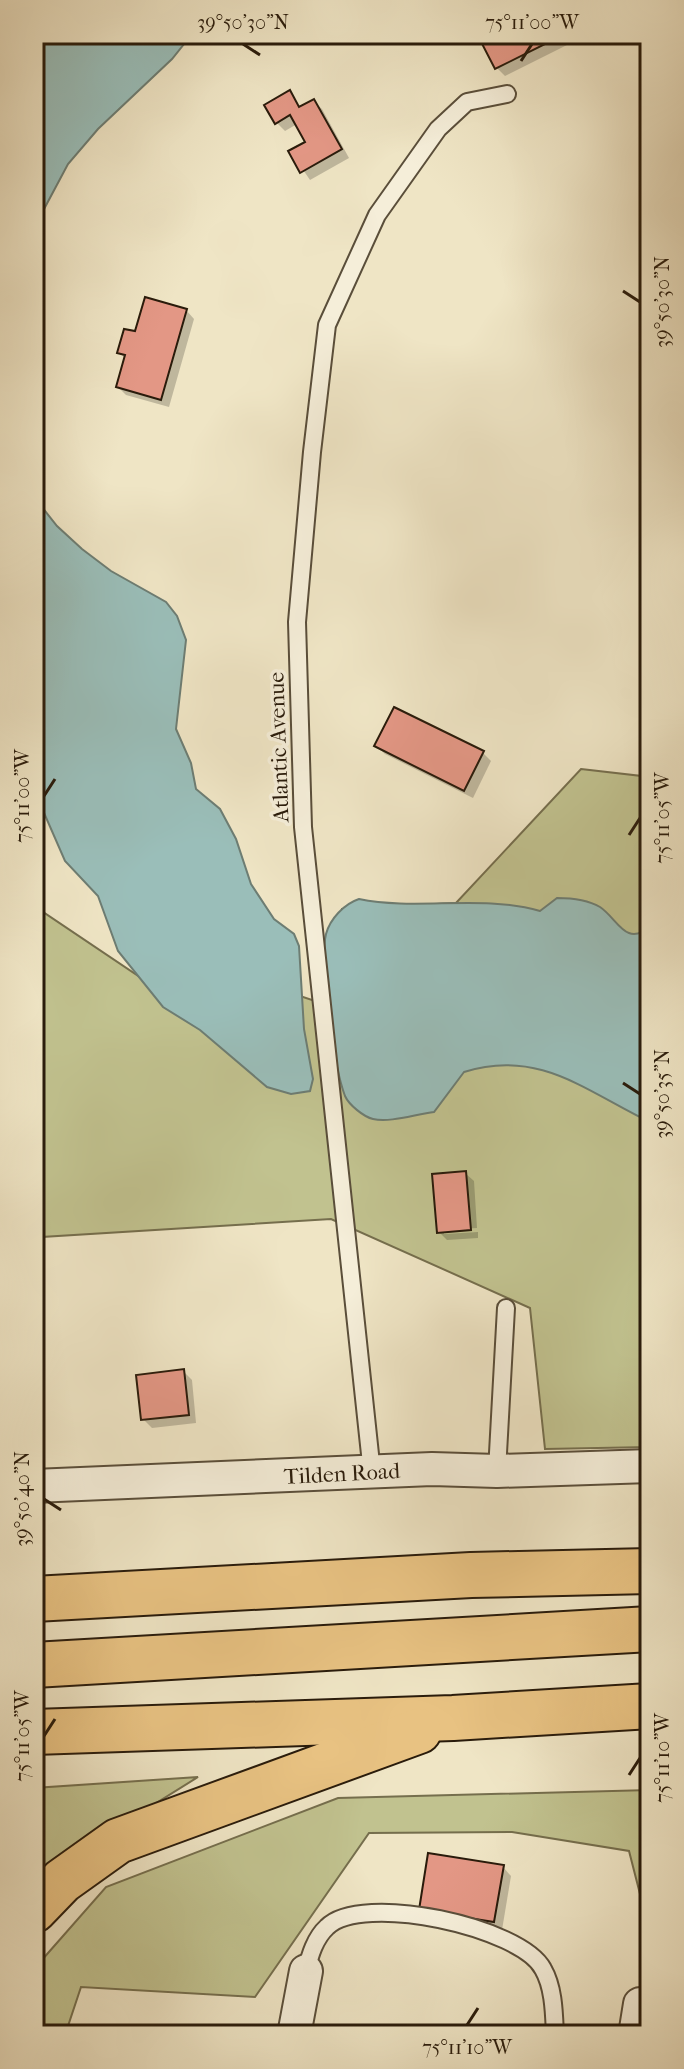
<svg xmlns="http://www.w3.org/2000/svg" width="684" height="2069" font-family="'IM FELL French Canon',serif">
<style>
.green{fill:#c1c28f;stroke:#756e4d;stroke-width:2}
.water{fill:#9abeb9;stroke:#6d7d73;stroke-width:2}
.shadow{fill:#0003}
.building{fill:#e39785;stroke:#291b0b;stroke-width:2}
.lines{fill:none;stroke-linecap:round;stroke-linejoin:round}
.service-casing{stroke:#5a4e3a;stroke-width:20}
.minor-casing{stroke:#5a4e3a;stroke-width:36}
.motorway-casing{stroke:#291b0b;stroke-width:48}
.service{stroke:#f5eed9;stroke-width:16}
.minor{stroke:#f5eed9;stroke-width:32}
.motorway{stroke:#e8c282;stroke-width:44}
.ticks{fill:none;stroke:#291b0b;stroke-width:3}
.labels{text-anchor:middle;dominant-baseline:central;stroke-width:7;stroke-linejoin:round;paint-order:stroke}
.street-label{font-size:22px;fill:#291b0b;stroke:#f5eed9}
.neatline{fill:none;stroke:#291b0b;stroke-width:3}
.ticks-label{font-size:20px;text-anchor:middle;fill:#291b0b}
</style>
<rect width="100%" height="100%" fill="#efe5c5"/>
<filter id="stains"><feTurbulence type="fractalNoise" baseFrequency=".0025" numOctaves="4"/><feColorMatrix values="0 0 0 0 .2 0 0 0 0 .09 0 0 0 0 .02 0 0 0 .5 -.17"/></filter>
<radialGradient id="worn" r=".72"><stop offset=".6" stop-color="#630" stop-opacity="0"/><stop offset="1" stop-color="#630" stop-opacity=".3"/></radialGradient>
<!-- green -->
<g class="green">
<polygon points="581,769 650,777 650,1447 545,1449 530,1308 331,1219 42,1237 34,1265 34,906 308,1090 282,990 321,1003 342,909 456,903"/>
<polygon points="198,1777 60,1863 34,1887 34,1788"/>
<polygon points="650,1790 650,1933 629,1851 512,1832 369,1833 255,1997 81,1987 65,2035 34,2035 34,1969 106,1887 338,1798"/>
</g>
<!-- water -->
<g class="water">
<polygon points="34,34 192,34 172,59 98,129 68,164 43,211 34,238"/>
<polygon points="34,497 57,526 82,549 111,571 166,602 177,616 186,640 176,729 191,763 196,789 220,809 236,839 251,884 274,919 294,934 299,946 304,1029 313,1079 310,1091 291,1094 267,1087 200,1030 163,1007 118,951 98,896 65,861 34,790"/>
<path d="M557,898C571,898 588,900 600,907C618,919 625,947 650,927V1122C587,1092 539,1048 464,1072L434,1112C416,1114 390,1123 373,1119C364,1117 349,1105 345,1096C334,1067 319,964 326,934C330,919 344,904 359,899C417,911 481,894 540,911Z"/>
</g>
<!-- shadow -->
<g class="shadow">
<polygon points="479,34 589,34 505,76 497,68"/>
<polygon points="289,93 301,108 313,101 322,109 349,158 310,180 291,152 308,142 297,124 285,131 277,123"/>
<polygon points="186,310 194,319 169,407 126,395 118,387 126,359 119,352 136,334"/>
<polygon points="376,746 483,753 491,761 473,798 385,754"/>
<polygon points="465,1173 474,1181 477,1228 444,1230 444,1234 478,1232 478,1238 447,1240 439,1232"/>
<polygon points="183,1371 192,1380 196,1423 152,1428 143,1419"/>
<polygon points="503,1867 511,1876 502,1930 429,1918"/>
</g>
<!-- building -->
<g class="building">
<polygon points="477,34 565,34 495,69"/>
<polygon points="290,90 299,107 314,99 342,149 300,173 288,151 305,142 290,115 275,124 264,105"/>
<polygon points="145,297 187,309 161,400 116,387 125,355 117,353 124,329 135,331"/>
<polygon points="394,707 484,751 464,791 374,746"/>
<polygon points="466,1171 471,1230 437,1233 432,1174"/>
<polygon points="184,1369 189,1415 141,1420 136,1375"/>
<polygon points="428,1853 504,1865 494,1922 419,1910"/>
</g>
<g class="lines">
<!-- service casing -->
<g class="service-casing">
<g id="service">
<polyline points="497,1471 506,1308"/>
<polyline points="372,1473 303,827 297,622 312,452 327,325 377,215 438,129 467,102 507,94"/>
<path d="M306,1971C310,1955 315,1938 327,1927C361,1892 521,1927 543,1969C554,1988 554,2014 555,2035"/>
</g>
</g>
<!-- minor casing -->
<g class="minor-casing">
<g id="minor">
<polyline points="34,1486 432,1469 497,1471 650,1466"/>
<polyline points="294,2035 306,1971"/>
<polyline points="635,2035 640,2004"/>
</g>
</g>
<!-- motorway casing -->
<g class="motorway-casing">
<g id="motorway">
<polyline points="34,1599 471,1575 650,1571"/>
<polyline points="34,1665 650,1629"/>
<polyline points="34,1732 453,1718 650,1706"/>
<polyline points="34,1910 62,1881 118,1841 419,1731"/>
</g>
</g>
<!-- service -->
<use href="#service" class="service"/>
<!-- minor -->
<use href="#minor" class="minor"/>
<!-- motorway -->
<use href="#motorway" class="motorway"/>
</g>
<!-- ticks -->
<path class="ticks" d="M243,44L260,55M521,61L532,44M623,291L640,302M44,796L55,779M629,835L640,818M623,1083L640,1094M44,1499L61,1510M44,1736L55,1719M629,1775L640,1758M467,2025L478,2008"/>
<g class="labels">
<!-- street labels -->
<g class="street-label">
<text transform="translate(279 747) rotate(-92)">Atlantic Avenue</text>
<text transform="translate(342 1474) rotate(-3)">Tilden Road</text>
</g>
</g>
<!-- margin -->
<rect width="684" height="2069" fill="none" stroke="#efe5c5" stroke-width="88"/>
<rect x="44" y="44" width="596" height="1981" class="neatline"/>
<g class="ticks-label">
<text x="243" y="29">39°50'30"N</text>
<text x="532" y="29">75°11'00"W</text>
<text transform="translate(662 302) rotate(-90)" y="7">39°50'30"N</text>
<text transform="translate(22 796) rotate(-90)" y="7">75°11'00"W</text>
<text transform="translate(662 818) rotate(-90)" y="7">75°11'05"W</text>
<text transform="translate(662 1094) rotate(-90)" y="7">39°50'35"N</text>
<text transform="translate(22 1499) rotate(-90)" y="7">39°50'40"N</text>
<text transform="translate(22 1736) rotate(-90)" y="7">75°11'05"W</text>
<text transform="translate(662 1758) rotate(-90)" y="7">75°11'10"W</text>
<text x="467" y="2054">75°11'10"W</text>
</g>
<rect width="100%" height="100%" filter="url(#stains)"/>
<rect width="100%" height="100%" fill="url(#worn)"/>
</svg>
